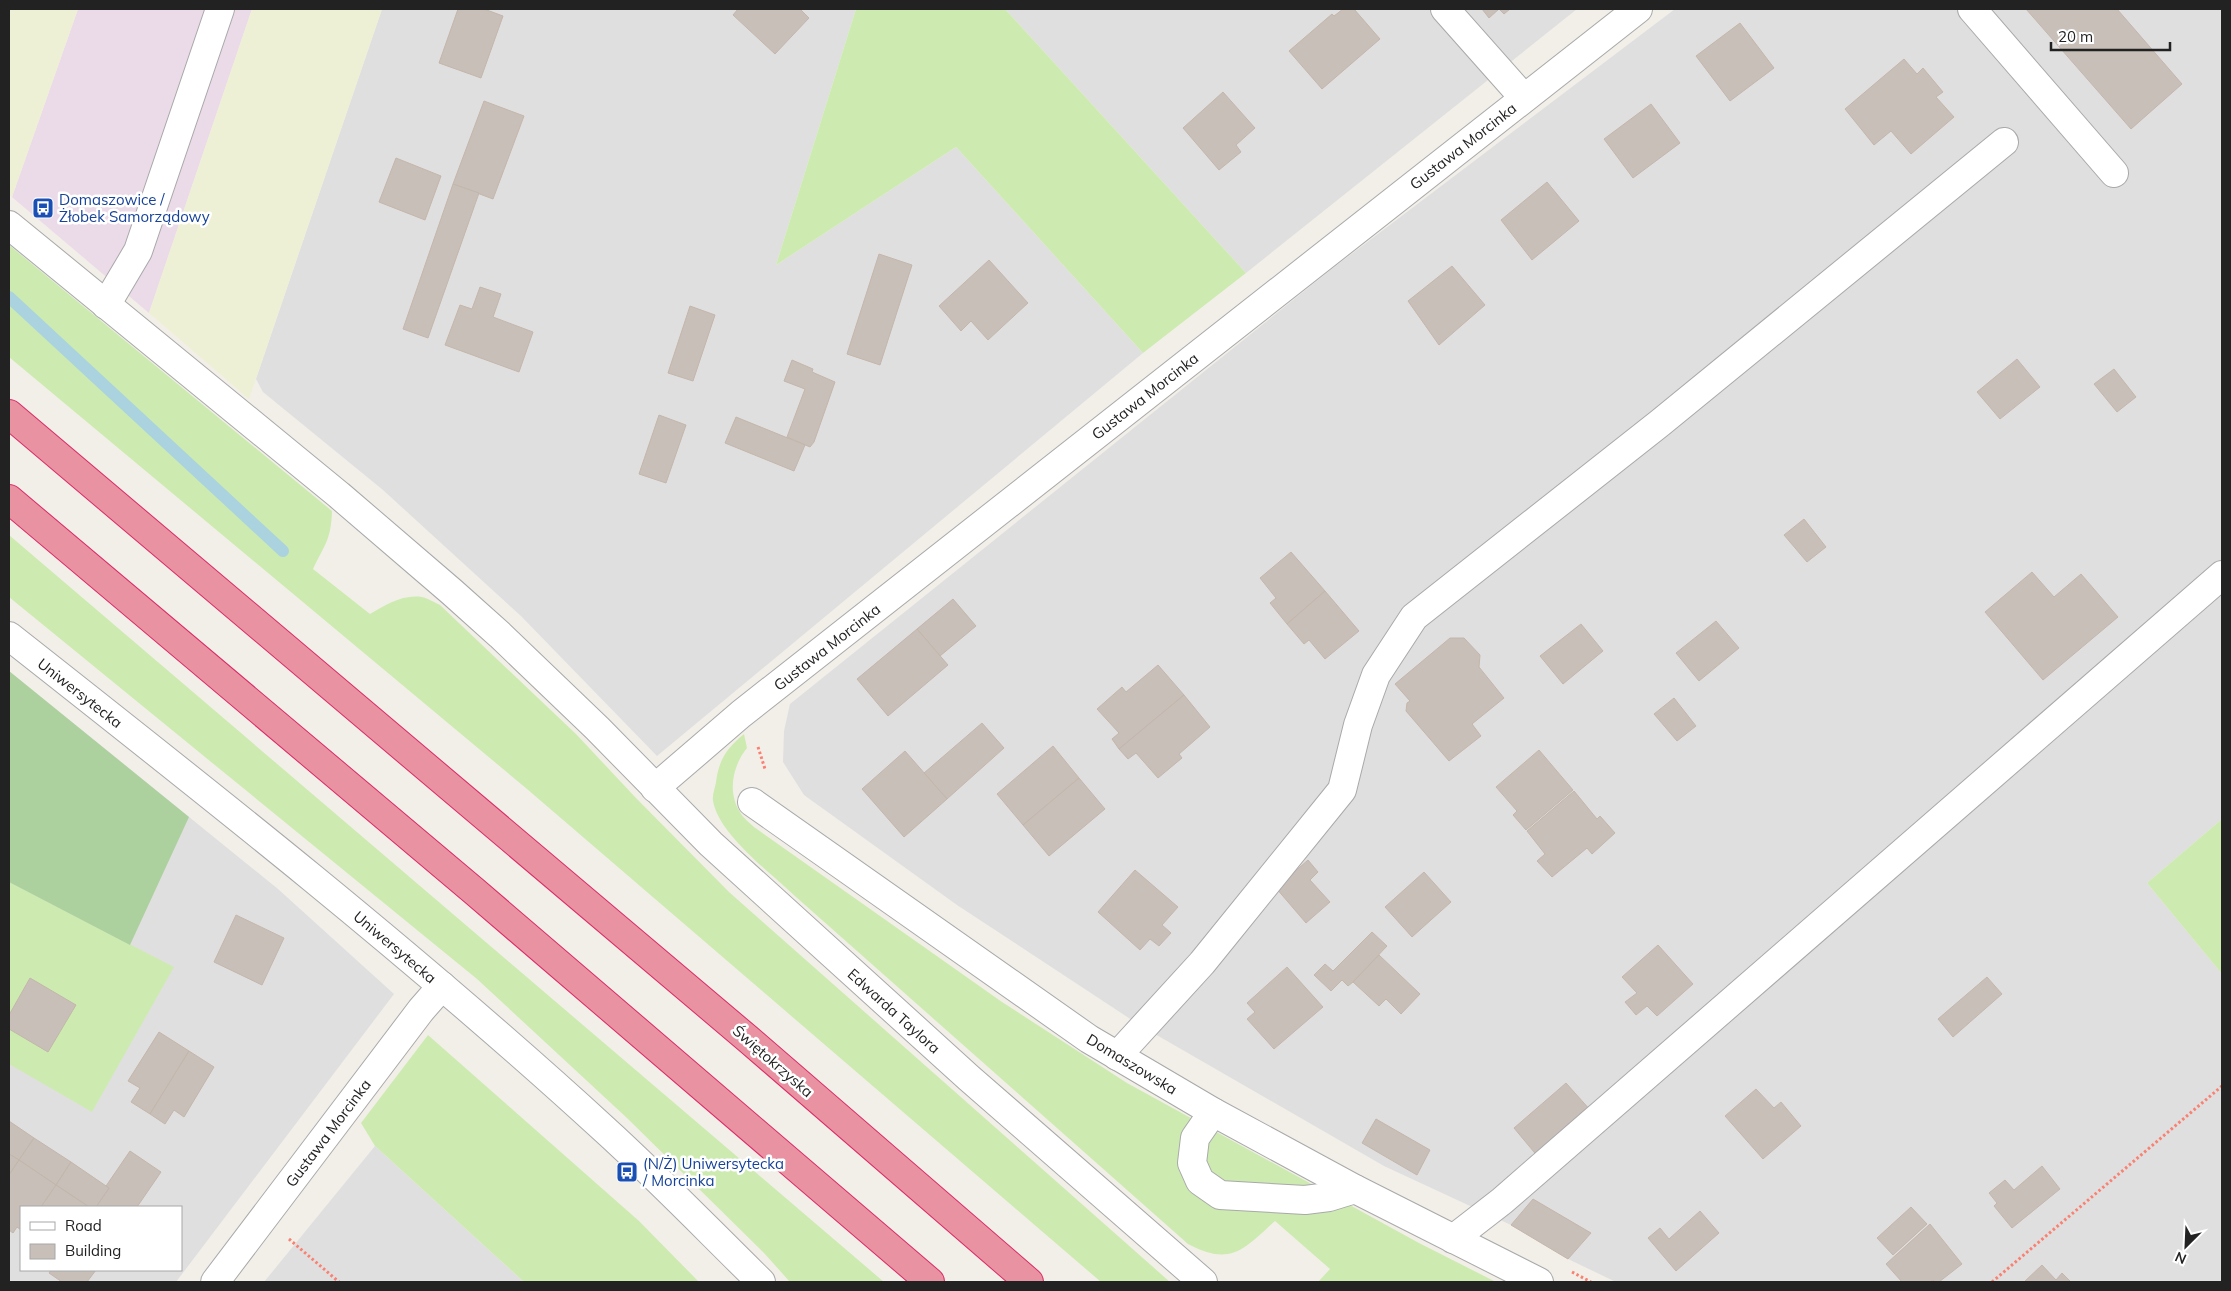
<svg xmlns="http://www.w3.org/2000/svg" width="2231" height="1291" font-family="Mulish,sans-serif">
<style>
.residential{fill:#e0dfdf;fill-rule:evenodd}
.industrial{fill:#ebdbe8}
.farmland{fill:#eef0d5}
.grass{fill:#cdebb0}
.forest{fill:#add19e}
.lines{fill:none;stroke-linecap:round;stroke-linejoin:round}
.stream{stroke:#aad3df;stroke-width:12}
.building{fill:#c7bfb8;stroke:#c4b6ab}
.minor-casing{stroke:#a9a9a9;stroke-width:30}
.highway-casing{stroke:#dc2a67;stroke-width:30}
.path{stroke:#fa8072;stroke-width:3;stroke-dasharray:2.5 2.5;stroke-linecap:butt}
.minor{stroke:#fff;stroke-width:28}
.highway{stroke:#e892a2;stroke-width:28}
.labels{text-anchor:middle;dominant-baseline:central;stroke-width:5;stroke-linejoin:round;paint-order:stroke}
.street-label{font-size:15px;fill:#222;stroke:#fff}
.transit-label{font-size:15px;fill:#164399;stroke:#fff;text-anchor:start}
</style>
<rect width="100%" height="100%" fill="#f2efe9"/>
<!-- residential -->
<g class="residential">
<polygon points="382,9 856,9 776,265 956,147 1143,353 657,756 521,616 383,490 263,392 256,379"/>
<polygon points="1005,9 1577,9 1246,273"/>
<polygon points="1675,9 2222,9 2222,819 2147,883 2222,974 2222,1282 1616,1282 1568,1259 1511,1225 1384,1166 1141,1026 957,905 804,795 783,762 784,731 790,704 1333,268"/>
<path d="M9,671L278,889L394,994L176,1282H9ZM21,1207H181V1270H21Z"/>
<polygon points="375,1146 524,1282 264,1282"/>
</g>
<!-- industrial -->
<polygon class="industrial" points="78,9 252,9 149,313 12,197"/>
<!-- farmland -->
<g class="farmland">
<polygon points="9,9 78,9 12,197 9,194"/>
<polygon points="252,9 382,9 249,399 149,313"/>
</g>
<!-- grass -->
<g class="grass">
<polygon points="856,9 1005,9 1246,273 1143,353 956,147 776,265"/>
<path d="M9,245L332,511C331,540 325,544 313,569L370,614C385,605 403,594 422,597C428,598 435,603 440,605L576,734L636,798L729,892L1170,1282H1101L527,789L9,357Z"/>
<polygon points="9,535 884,1282 790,1282 764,1253 627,1118 477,979 9,597"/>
<path d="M744,734L747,748C733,765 727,792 740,812C743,818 749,822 754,827L1002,1002L1127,1083L1419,1243L1496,1282H1318L1330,1269L1275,1221C1244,1249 1231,1267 1188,1244L796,897C771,873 719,835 713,801C712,795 715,788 716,782C719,759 727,748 744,734Z"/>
<polygon points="2222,819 2222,974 2147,883"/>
<polygon points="9,882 174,967 92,1112 9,1064"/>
<polygon points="428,1035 639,1221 699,1282 524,1282 375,1146 361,1123"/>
</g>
<!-- forest -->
<polygon class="forest" points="9,671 189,817 130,945 9,882"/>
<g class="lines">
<!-- stream -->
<polyline class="stream" points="9,297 283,551"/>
</g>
<!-- building -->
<g class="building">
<polygon points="458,9 484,9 503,16 481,78 439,63"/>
<polygon points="738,9 800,9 809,18 775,54 733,15"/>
<polygon points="1343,9 1354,9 1380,39 1322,89 1289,51 1332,14 1334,16"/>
<polygon points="1482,9 1510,9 1504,14 1499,9 1489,18"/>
<polygon points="2026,9 2117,9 2182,84 2131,129"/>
<polygon points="1740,23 1774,68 1730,101 1696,56"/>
<polygon points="1904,59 1917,74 1923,68 1943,92 1936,97 1954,117 1911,154 1891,131 1874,145 1845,109"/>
<polygon points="1223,92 1255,128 1236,145 1241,152 1219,170 1183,128"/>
<polygon points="484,101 524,116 493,199 453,184"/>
<polygon points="1651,104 1680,143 1633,178 1604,139"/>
<polygon points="396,158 441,176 425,220 379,202"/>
<polygon points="1547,182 1579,221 1532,260 1501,220"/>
<polygon points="453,184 479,193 428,338 403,329"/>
<polygon points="879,254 912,265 880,365 847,354"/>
<polygon points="989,260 1028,303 988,340 971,321 961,331 939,306"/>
<polygon points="1452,266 1485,305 1439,345 1408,301"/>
<polygon points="480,287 501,294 493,317 533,332 519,372 445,345 460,305 472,309"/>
<polygon points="690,306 715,315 693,381 668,373"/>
<polygon points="2017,359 2040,387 2000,419 1977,392"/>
<polygon points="792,360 813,369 812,372 835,382 814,442 810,447 787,437 805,389 784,381"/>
<polygon points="2114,369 2136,397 2117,412 2094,384"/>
<polygon points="659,415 686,425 666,483 639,474"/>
<polygon points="736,417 805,445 794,471 725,443"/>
<polygon points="1804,519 1826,547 1807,562 1784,535"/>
<polygon points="1291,552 1325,591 1287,624 1270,603 1276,598 1260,578"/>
<polygon points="2032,572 2054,597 2081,574 2118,617 2043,680 1985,612"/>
<polygon points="1325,591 1359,631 1325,659 1309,640 1304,644 1287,624"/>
<polygon points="953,599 976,626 940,656 917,629"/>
<polygon points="1716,621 1739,648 1699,681 1676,653"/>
<polygon points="1581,624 1603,651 1563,684 1540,656"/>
<polygon points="917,629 948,665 888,716 857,679"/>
<polygon points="1450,638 1464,638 1480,655 1479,667 1504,698 1472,724 1481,736 1449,761 1406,711 1407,703 1410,701 1395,684"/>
<polygon points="1158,665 1184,695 1119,749 1112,739 1119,733 1097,709 1122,687 1126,692"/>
<polygon points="1184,695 1210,727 1179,754 1182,758 1158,778 1136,753 1128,759 1119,749"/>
<polygon points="1674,698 1696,726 1677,741 1654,714"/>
<polygon points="982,723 1004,748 947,799 924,773"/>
<polygon points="1053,746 1079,778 1023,825 997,794"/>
<polygon points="1539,750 1573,790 1526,830 1513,815 1517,811 1496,787"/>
<polygon points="905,751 947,799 904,837 862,789"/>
<polygon points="1079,778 1105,809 1049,856 1023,825"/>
<polygon points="1574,791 1597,819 1600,816 1615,833 1592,854 1587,848 1552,877 1537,861 1545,854 1527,831"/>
<polygon points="1308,860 1318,872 1310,880 1330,902 1306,923 1276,888"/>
<polygon points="1135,870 1178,907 1162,925 1171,933 1159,946 1150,939 1140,950 1098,912"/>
<polygon points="1424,872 1451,902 1412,937 1385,907"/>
<polygon points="236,915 284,938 262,985 214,962"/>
<polygon points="1372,932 1387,946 1353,982 1348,986 1342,980 1331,991 1314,975 1325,964 1333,971"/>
<polygon points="1658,945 1693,984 1657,1016 1647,1006 1636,1015 1625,1002 1637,993 1622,977"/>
<polygon points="1379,955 1420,994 1401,1014 1386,999 1379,1006 1353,982"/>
<polygon points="1287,967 1323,1007 1274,1049 1247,1019 1255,1012 1247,1003"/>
<polygon points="1987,977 2002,994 1953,1037 1938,1019"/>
<polygon points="30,978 76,1005 48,1052 9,1029 9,1015"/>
<polygon points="159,1032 189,1051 150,1114 131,1102 140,1088 128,1081"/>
<polygon points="189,1051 214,1067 184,1117 174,1110 165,1124 150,1114"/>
<polygon points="1566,1083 1592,1112 1539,1158 1514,1128"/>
<polygon points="1756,1089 1774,1108 1781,1102 1801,1126 1763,1159 1725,1116"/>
<polygon points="1376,1119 1430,1150 1417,1175 1362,1143"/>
<polygon points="9,1121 34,1138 19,1160 9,1154"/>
<polygon points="34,1138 71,1162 56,1185 19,1160"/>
<polygon points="130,1151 161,1172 137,1207 96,1207 109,1188 106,1186"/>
<polygon points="9,1154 19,1160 9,1175"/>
<polygon points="19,1160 56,1185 41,1207 21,1207 21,1230 17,1227 13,1233 9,1230 9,1175"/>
<polygon points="71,1162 109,1188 96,1207 89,1207 56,1185"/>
<polygon points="2042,1166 2060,1189 2012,1228 1994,1206 1997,1203 1989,1193 2005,1180 2014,1190"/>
<polygon points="56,1185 89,1207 41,1207"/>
<polygon points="1533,1199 1591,1233 1568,1259 1511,1225"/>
<polygon points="1911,1207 1927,1224 1893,1255 1877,1238"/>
<polygon points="1700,1211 1719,1233 1676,1271 1648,1238 1660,1228 1669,1239"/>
<polygon points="1930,1224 1962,1264 1939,1282 1935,1282 1933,1280 1930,1282 1902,1282 1886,1264"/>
<polygon points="2042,1265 2056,1280 2062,1273 2071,1282 2024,1282"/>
<polygon points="51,1270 96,1270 87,1282 62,1282 49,1273"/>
</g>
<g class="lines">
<!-- minor casing -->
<g class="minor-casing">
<g id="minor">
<polyline points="1445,9 1524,98"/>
<polyline points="1972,9 2114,173"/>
<polyline points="9,225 339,495 452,592 500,635 597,728 711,844 969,1078 1203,1282"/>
<polyline points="106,305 138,251 220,9"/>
<path d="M9,636C211,795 414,955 604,1129C658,1178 709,1231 761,1282"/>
<polyline points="655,788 741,714 1638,9"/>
<polyline points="752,802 1089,1039 1213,1112 1355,1189 1539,1282"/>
<polyline points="1117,1056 1202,963 1342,790 1358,725 1376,675 1414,617 1660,423 2004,142"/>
<polyline points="1213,1112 1195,1138 1192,1163 1200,1181 1220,1195 1305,1200 1329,1197 1355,1189"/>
<polyline points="1453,1239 1502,1201 2222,575"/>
<polyline points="215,1282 421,1010 442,986"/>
</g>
</g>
<!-- highway casing -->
<g class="highway-casing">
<g id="highway">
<polyline points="9,414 748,1039 1029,1282"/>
<polyline points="9,499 474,891 930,1282"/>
</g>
</g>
<!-- path -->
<g class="path">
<polyline points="758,747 765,769"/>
<polyline points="289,1239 339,1282"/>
<polyline points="1572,1272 1591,1282"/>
<polyline points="1992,1282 2222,1086"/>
</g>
<!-- minor -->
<use href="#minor" class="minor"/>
<!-- highway -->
<use href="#highway" class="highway"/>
</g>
<!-- icons -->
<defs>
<g id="bus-square" transform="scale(1.125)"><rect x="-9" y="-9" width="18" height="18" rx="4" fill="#1a4fb4" stroke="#fff"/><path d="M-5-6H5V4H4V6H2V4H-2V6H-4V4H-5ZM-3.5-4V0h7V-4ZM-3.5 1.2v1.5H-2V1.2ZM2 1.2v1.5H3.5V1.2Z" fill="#fff"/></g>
</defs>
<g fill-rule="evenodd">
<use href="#bus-square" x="43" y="208"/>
<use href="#bus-square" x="627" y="1172"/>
</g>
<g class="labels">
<!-- street labels -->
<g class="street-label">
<text transform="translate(1463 146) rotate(-38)">Gustawa Morcinka</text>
<text transform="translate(1145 396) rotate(-38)">Gustawa Morcinka</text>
<text transform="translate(827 647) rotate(-38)">Gustawa Morcinka</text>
<text transform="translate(80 693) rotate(38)">Uniwersytecka</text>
<text transform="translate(395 947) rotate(40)">Uniwersytecka</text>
<text transform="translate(894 1011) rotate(42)">Edwarda Taylora</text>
<text transform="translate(773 1061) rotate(41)">Świętokrzyska</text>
<text transform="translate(1132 1064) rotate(31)">Domaszowska</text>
<text transform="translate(328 1133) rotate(-53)">Gustawa Morcinka</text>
</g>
<!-- transit labels -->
<g class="transit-label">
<text x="59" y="199">Domaszowice /<tspan x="59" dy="17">Żłobek Samorządowy</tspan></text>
<text x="643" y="1163">(N/Ż) Uniwersytecka<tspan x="643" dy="17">/ Morcinka</tspan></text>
</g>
</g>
<!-- border -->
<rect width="2231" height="1291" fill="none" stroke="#222222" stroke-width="20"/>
<!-- legend -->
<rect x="20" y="1206" width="162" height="65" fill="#ffffff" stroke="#a7a7a7"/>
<rect x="30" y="1222" width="25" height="8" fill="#ffffff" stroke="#a7a7a7"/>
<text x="65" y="1231" font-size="15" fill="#222222">Road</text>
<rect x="30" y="1244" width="25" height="15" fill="#c7bfb8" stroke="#a7a7a7"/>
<text x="65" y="1256" font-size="15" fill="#222222">Building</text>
<!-- north arrow -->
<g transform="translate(2186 1246) rotate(204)" stroke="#ffffff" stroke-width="4" paint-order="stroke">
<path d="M0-4L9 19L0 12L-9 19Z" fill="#222222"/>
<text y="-8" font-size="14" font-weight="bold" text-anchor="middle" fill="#222222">N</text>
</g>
<!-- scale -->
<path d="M2051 42v8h119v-8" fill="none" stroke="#222222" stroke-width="2.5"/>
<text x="2058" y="42" font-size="15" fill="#222222" stroke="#ffffff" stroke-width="4" paint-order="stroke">20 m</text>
</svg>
